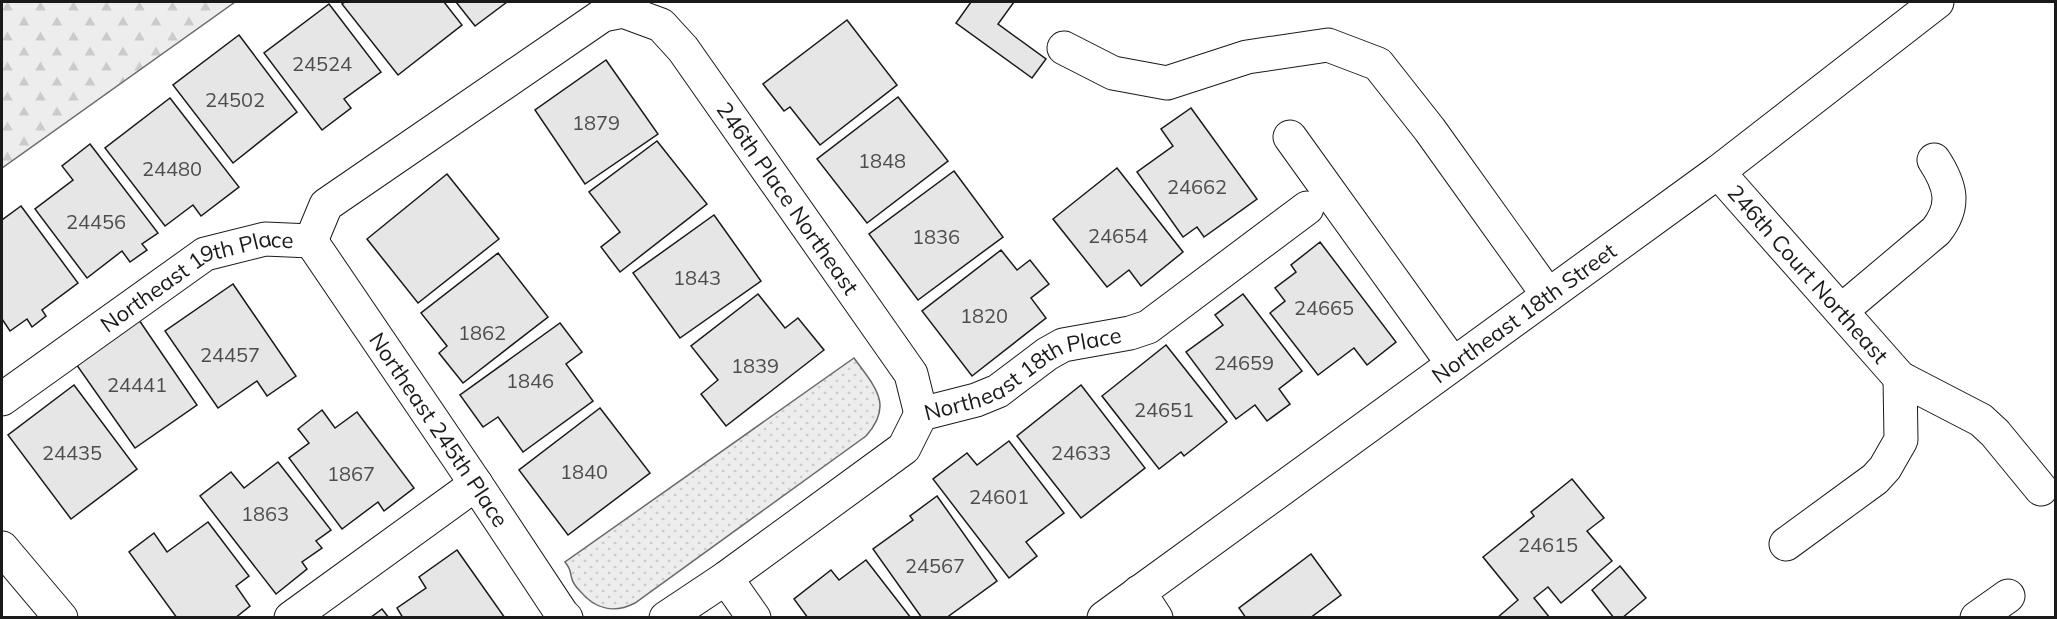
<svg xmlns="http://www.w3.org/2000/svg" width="2057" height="619" font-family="Mulish,sans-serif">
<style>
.forest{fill:url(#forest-firs);stroke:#6a6a6a;stroke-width:1.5}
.park{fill:url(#park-dots);stroke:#6a6a6a;stroke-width:1.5}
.building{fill:#e6e6e6;stroke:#1a1a1a;stroke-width:1.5}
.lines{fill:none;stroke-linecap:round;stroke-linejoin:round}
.minor-casing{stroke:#1a1a1a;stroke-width:35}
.minor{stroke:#fff;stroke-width:33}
.labels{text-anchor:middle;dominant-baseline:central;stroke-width:4.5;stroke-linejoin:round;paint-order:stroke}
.number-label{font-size:20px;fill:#4d4d4d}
.street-label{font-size:22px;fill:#1a1a1a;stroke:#fff}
</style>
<defs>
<pattern id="forest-firs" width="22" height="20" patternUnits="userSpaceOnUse" patternTransform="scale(1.5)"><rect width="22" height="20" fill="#ededed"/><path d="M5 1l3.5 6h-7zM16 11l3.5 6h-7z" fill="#cbcbcb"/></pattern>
<pattern id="park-dots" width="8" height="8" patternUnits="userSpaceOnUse" patternTransform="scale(1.5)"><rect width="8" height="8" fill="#ededed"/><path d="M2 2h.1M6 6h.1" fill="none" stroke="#cbcbcb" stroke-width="1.8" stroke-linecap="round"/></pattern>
</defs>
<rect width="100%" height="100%" fill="#fff"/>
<!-- forest -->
<polygon class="forest" points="2,2 235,2 2,168"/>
<!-- park -->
<path class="park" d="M854,358C875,387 894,405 866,436L635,603C614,614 595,609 580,591C577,588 573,583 572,579C569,570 572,571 565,562Z"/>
<!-- building -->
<g class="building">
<polygon points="345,2 444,2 462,25 398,75 342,4"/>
<polygon points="456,2 507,2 475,26"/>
<polygon points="971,2 1014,2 998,24 1046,59 1032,78 956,23"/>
<polygon points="329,4 381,72 344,99 351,108 322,130 264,53"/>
<polygon points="847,20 897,85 820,145 790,107 784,111 763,84"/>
<polygon points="239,35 297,112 233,163 173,85"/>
<polygon points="606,60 658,134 585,184 535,110"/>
<polygon points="898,97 948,161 867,223 817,159"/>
<polygon points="170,98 239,187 201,216 193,205 165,226 105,148"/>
<polygon points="1191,108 1257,199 1204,237 1197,227 1183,237 1137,172 1173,146 1161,129"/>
<polygon points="657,141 707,204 620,272 601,247 620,232 589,192"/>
<polygon points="90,144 158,233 142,244 147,250 130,262 122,251 87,278 35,209 73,180 62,166"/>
<polygon points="1117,168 1183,252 1141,286 1129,270 1107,287 1053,219"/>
<polygon points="954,171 1003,237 918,300 869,234"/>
<polygon points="447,174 499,239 418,303 367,239"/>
<polygon points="21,206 78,283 42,310 46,316 32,327 27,319 10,331 2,319 2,220"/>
<polygon points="714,215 761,281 680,338 633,273"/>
<polygon points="1320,242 1396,342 1367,365 1354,348 1318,375 1270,313 1285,301 1275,288 1296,272 1291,265"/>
<polygon points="1001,250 1017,270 1030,260 1049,284 1031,298 1046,318 972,376 922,311"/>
<polygon points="498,253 548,317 463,383 439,353 447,346 421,313"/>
<polygon points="233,284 296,376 267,396 257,381 218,408 165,331"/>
<polygon points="758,294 785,328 798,318 824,350 726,426 701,394 718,380 691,346"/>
<polygon points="1243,294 1302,371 1279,389 1290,404 1267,421 1255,405 1236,419 1186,352 1223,325 1215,315"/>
<polygon points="139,320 197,405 135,448 76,364"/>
<polygon points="560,323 582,352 566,364 593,401 523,452 498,417 483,427 460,395"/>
<polygon points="1166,345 1227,422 1184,456 1181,452 1159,469 1102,396"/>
<polygon points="74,385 137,469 71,519 8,435"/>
<polygon points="1081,385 1145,468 1081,518 1017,436"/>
<polygon points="600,408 650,473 568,535 519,470"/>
<polygon points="322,410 335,428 357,412 414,488 384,511 378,502 342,529 289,458 309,443 298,429"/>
<polygon points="1009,441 1064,513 1026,542 1037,556 1009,578 933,479 967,453 977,465"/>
<polygon points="278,462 331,530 316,541 322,548 302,562 307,569 276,594 200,496 231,472 244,488"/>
<polygon points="1572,479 1604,518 1587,531 1612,561 1561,603 1548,587 1534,598 1550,618 1497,618 1518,600 1483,557 1534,516 1531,512"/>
<polygon points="937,496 997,581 946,618 922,618 873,549 913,520 910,516"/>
<polygon points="208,522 249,576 236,586 250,606 235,618 177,618 129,552 154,533 167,552"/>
<polygon points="457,550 505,618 403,618 397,608 426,588 419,577"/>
<polygon points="1311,554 1341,595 1310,618 1246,618 1239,608"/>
<polygon points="866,560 911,618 808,618 794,599 831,570 839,580"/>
<polygon points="1620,566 1646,598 1622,618 1614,618 1592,590"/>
<polygon points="382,609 389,618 370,618"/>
</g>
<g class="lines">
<!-- minor casing -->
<g class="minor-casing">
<g id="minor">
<polyline points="1064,48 1113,73 1167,83 1247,57 1328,45 1378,64 1430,130 1548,295"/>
<polyline points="1290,137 1453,364"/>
<path id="s1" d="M1718,172L1900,378"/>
<path id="s2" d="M311,241L476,484L562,614L566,618"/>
<path d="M1841,311L1936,231C1956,206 1951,186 1934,160"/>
<path id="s3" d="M2,399L205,254L265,239L311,241L326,205L603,15L623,11L661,25L683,49L911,374L921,414"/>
<polyline points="1786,544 1875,479 1885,468 1901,440 1900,378 1981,420 1995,433 2041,489"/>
<polyline points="2,548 61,618"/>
<polyline points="726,578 754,618"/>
<polyline points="1139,592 1156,618"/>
<polyline points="291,618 476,484"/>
<path id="s4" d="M666,618L726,578L904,448L921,414L976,400L998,391L1047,354L1063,345L1130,333L1148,327L1307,208"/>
<path id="s5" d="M1104,618L1718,172L1937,2"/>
<polyline points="1977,618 2008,596"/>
</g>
</g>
<!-- minor -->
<use href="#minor" class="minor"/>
</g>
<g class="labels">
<!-- number labels -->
<g class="number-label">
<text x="322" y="63">24524</text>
<text x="235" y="99">24502</text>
<text x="596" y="122">1879</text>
<text x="882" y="160">1848</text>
<text x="172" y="168">24480</text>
<text x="1197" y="186">24662</text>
<text x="96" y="221">24456</text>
<text x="1118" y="235">24654</text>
<text x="936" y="236">1836</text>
<text x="697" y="277">1843</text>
<text x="1324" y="307">24665</text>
<text x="984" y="315">1820</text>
<text x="482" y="332">1862</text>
<text x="230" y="354">24457</text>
<text x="1244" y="362">24659</text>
<text x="755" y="365">1839</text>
<text x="530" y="380">1846</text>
<text x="137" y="384">24441</text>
<text x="1164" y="409">24651</text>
<text x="72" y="452">24435</text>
<text x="1081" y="452">24633</text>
<text x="584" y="471">1840</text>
<text x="351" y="473">1867</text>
<text x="999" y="496">24601</text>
<text x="265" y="513">1863</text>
<text x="1548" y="544">24615</text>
<text x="935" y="565">24567</text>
</g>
<!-- street labels -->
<g class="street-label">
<text stroke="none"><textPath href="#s3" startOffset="1008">246th Place Northeast</textPath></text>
<text stroke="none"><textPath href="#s1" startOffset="136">246th Court Northeast</textPath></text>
<text stroke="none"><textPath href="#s3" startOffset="232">Northeast 19th Place</textPath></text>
<text stroke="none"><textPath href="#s5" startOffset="519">Northeast 18th Street</textPath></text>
<text stroke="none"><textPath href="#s4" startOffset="442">Northeast 18th Place</textPath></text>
<text stroke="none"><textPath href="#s2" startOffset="228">Northeast 245th Place</textPath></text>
</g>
</g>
<!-- border -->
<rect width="2057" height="619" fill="none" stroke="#1a1a1a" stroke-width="6"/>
</svg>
